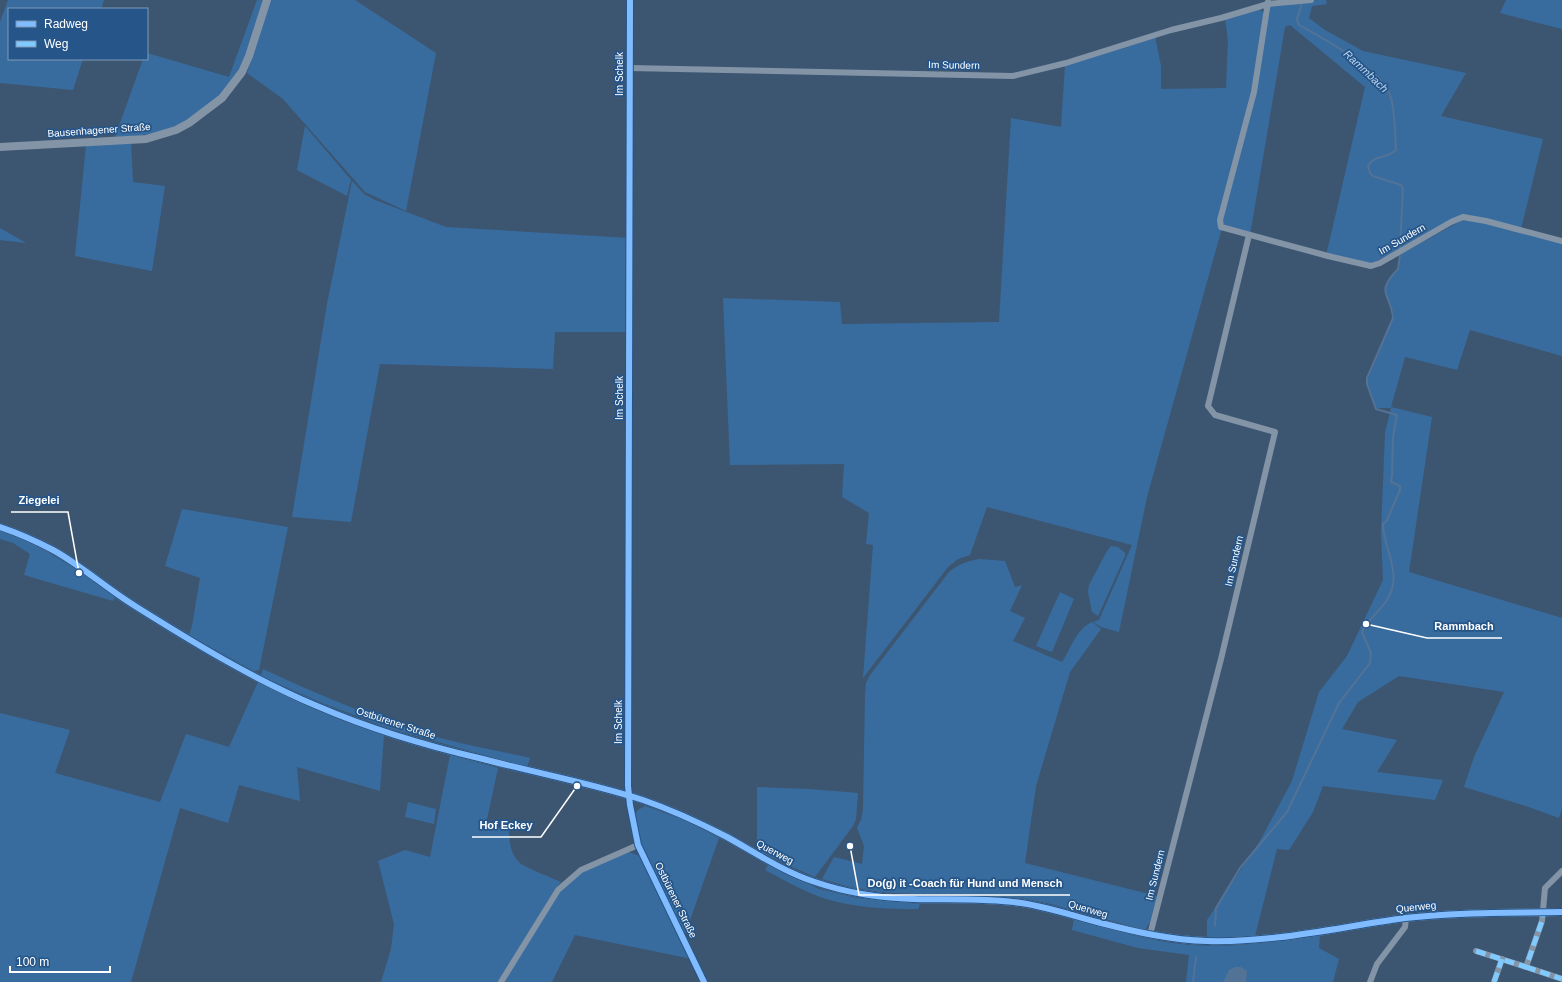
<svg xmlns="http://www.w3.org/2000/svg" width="1562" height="982" font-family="Arial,sans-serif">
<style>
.green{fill:#396c9e}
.water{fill:#527296}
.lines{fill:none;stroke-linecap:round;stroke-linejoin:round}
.stream{stroke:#527296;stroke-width:2}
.minor{stroke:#8394a7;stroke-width:6}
.tertiary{stroke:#8394a7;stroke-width:8}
.quiet{stroke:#80caff;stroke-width:5;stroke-dasharray:10 5;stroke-linecap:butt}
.cycleway-casing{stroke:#255589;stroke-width:8}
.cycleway{stroke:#80bcff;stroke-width:6}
.labels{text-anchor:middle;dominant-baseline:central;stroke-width:3.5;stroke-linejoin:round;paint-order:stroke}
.street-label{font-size:10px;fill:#fff;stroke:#255589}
.water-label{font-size:11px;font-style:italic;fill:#bdd7f1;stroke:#255589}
.leader{fill:none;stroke:#fff;stroke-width:1.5}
.callout-dot{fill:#fff;stroke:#255589;stroke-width:1.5}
.callout-label{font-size:11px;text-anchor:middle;font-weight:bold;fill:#fff;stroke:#255589;stroke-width:3.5;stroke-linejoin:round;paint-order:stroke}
</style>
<rect width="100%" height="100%" fill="#3c5672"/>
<!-- green -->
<g class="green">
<polygon points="8,0 104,0 101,9 9,9 9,59 83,59 73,90 0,83 0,22"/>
<path d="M257,0H263C255,24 250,50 238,72C225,97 187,125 160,132C146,136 130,136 115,137L143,59H147V53L229,77Z"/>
<polygon points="270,0 355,0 436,53 406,211 365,192 283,99 247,73"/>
<polygon points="1319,0 1326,0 1327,4 1312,6 1309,18 1325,30 1363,51 1466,73 1441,116 1543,139 1521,229 1464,215 1371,264 1326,256 1365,87 1290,25 1285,27 1250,235 1222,226 1221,220 1254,93 1268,4"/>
<polygon points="1506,0 1562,0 1562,29 1500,13"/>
<polygon points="1257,8 1263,12 1264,19 1253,91 1219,220 1222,228 1147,497 1119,632 1101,627 1093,622 1099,620 1132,545 987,507 970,555 958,559 948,567 863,678 873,545 866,544 869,513 842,497 844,464 730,465 723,298 840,302 842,324 999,322 1011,118 1061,127 1065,65 1155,36 1161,66 1161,89 1226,88 1228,41 1225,18"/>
<polygon points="305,126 351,180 347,196 297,170"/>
<polygon points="131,142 133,182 165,186 152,271 75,256 86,145"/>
<polygon points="352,181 364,194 375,200 446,227 629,238 628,332 555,332 553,369 380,364 351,522 292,517 327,304"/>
<path d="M1466,218L1562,243V356L1470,330L1457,370L1405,357L1391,407L1432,417L1409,572L1562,618V808L1559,818L1526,806L1464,787L1474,757L1504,692L1399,676L1358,702L1342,729L1397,740L1377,772L1443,780L1435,800L1323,786L1313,812L1289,850L1277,849L1255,936L1207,938V920L1260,841L1292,781L1319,692L1347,656L1383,580L1381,532L1385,433L1391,408H1376L1368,384V378L1394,317C1391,292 1375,294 1399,269L1401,254Z"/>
<polygon points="0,228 26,243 0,240"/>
<polygon points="182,509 288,527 259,670 254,671 189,635 192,626 200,578 165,566"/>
<path d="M0,530C42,545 78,571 116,595L113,601L24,575L30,554L13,543L0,539Z"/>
<polygon points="1111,546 1118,547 1125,553 1125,556 1098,616 1092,612 1088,592 1089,585 1107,551"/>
<path d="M980,559L1005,561L1015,587L1022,585L1010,611L1025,618L1013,641L1062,662C1071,649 1076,629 1092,622L1101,629L1070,672L1036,786L1025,863L1157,896L1150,922L1145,930L1047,903L1019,898L977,895L911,894L879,892L850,887L822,879L834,857L862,864L864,846L857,828L861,820L863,809L865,695L866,683L870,675L949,572C959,564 967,561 980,559Z"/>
<polygon points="1060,592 1074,599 1052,652 1036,646"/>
<path d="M263,669C321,696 379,720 440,738C469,746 500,751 530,758L527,767L388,728L320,702L261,676Z"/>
<polygon points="258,682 384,735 380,791 297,767 300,801 239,785 228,823 180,808 131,982 0,982 0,713 70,730 55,773 160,802 186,734 229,747"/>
<path d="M450,755L498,768L486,824L509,830C509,841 511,856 520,863C528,869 550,877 561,882L555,889L498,982H381L391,949L394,924L378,861L405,850L430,857Z"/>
<polygon points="757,787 809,789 858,793 856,819 853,826 815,877 790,866 757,850"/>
<polygon points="408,802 436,809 434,824 405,817"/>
<polygon points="645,806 684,820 719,838 684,937 640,844 634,816 638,810"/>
<polygon points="629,852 642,857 692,959 575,935 552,982 503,982 559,891 583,871"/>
<path d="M768,865L819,889L857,898L920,904L918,909C887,909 856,908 826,899C805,892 784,880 765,870Z"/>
<path d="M1074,919C1100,926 1125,934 1151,939C1207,952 1264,944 1320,935L1319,948L1339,959L1333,982H1186L1189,955L1138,948L1072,930Z"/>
</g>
<!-- water -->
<polygon class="water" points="1235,967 1241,967 1247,971 1246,982 1223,982 1229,970"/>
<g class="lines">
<!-- stream -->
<g class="stream">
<path d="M1302,3L1297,19L1299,25C1323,38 1384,71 1391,98C1395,112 1395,135 1396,150C1387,159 1374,154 1368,166L1370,173L1373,176L1398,184L1402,186L1403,190L1400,247"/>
<path d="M1215,926L1216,908L1240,868L1287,812L1339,703L1370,663L1371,653L1362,632C1368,619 1381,611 1388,598C1403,573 1383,548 1383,524L1387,520L1400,490V486L1391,482L1392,475L1393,437L1397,415L1376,409L1367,384V378L1393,318C1391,293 1374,294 1398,269L1400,256"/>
<polyline points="1193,982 1196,957"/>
</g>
<!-- minor -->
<g class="minor">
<polyline points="630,0 628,786 630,805 638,845 704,982"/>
<polyline points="1268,2 1254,92 1220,220 1221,227 1328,256 1371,266 1380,263 1451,222 1463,217 1486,221 1562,241"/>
<polyline points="629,68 1013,76 1066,63 1171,30 1221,18 1268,4 1311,0"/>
<polyline points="1150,935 1221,659 1275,432 1215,415 1208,406 1249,235"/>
<polyline points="1476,951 1526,967 1542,921 1545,888 1562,871"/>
<polyline points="1526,967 1562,979"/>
<polyline points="501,982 558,890 581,870 638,845"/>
<polyline points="1370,982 1377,964 1405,927 1406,918"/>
<polyline points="1494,982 1502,959"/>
</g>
<!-- tertiary -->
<g class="tertiary">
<polyline points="0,147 146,139 176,130 189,123 222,98 242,72 249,56 267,0"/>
<path d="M0,527C18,533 36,541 53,550C82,566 107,589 135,606C194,643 253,679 317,706C370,729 427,746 483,759C536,773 591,783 643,800C672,810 700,823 727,837C756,853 784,872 815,882C847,893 880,898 913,899C949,900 985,898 1021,903C1048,907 1074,916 1101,923C1136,932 1171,940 1207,941C1274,943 1339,927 1405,918C1457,912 1509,913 1562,912"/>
</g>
<!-- quiet -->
<g class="quiet">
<polyline points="1476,951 1526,967 1542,921 1543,912"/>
<polyline points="1526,967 1562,979"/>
<polyline points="1494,982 1502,959"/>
</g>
<!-- cycleway casing -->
<g class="cycleway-casing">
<g id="cycleway">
<polyline points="630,0 628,786 630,805 638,845 704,982"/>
<path d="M0,527C18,533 36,541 53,550C82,566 107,589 135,606C194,643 253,679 317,706C370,729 427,746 483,759C536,773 591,783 643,800C672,810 700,823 727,837C756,853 784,872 815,882C847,893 880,898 913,899C949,900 985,898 1021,903C1048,907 1074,916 1101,923C1136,932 1171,940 1207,941C1274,943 1339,927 1405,918C1457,912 1509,913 1562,912"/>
</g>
</g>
<!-- cycleway -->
<use href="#cycleway" class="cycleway"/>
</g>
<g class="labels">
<!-- street labels -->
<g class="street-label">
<text transform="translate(954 65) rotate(1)">Im Sundern</text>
<text transform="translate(619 74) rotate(-90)">Im Schelk</text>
<text transform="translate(99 130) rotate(-4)">Bausenhagener Straße</text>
<text transform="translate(1402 239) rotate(-30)">Im Sundern</text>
<text transform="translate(619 398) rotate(-90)">Im Schelk</text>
<text transform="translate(1234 561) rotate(-77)">Im Sundern</text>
<text transform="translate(618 722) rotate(-90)">Im Schelk</text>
<text transform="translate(396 723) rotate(18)">Ostbürener Straße</text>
<text transform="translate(775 852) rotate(28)">Querweg</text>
<text transform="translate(1155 875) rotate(-76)">Im Sundern</text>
<text transform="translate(676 900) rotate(64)">Ostbürener Straße</text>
<text transform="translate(1416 907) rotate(-6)">Querweg</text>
<text transform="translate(1088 909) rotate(16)">Querweg</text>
</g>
<!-- water labels -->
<g class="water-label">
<text transform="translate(1366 71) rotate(43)">Rammbach</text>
</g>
</g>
<!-- callouts -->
<path class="leader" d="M79 573L68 512H11M1366 624L1427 638H1502M577 786L541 837H472M850 846L859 895H1070"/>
<g class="callout-dot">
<circle cx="79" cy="573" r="4"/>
<circle cx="1366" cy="624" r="4"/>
<circle cx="577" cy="786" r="4"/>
<circle cx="850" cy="846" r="4"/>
</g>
<g class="callout-label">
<text x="39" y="504">Ziegelei</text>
<text x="1464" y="630">Rammbach</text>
<text x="506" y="829">Hof Eckey</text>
<text x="965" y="887">Do(g) it -Coach für Hund und Mensch</text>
</g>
<!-- legend -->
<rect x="8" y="8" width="140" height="52" fill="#255589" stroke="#7c99b8"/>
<rect x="16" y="21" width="20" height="6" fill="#80bcff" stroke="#7c99b8"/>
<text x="44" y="28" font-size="12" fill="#ffffff">Radweg</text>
<rect x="16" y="41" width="20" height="6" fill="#80caff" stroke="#7c99b8"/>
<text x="44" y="48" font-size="12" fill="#ffffff">Weg</text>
<!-- scale -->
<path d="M10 966v6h100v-6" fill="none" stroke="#ffffff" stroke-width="2"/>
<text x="16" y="966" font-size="12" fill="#ffffff" stroke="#255589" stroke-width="3" paint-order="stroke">100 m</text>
</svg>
